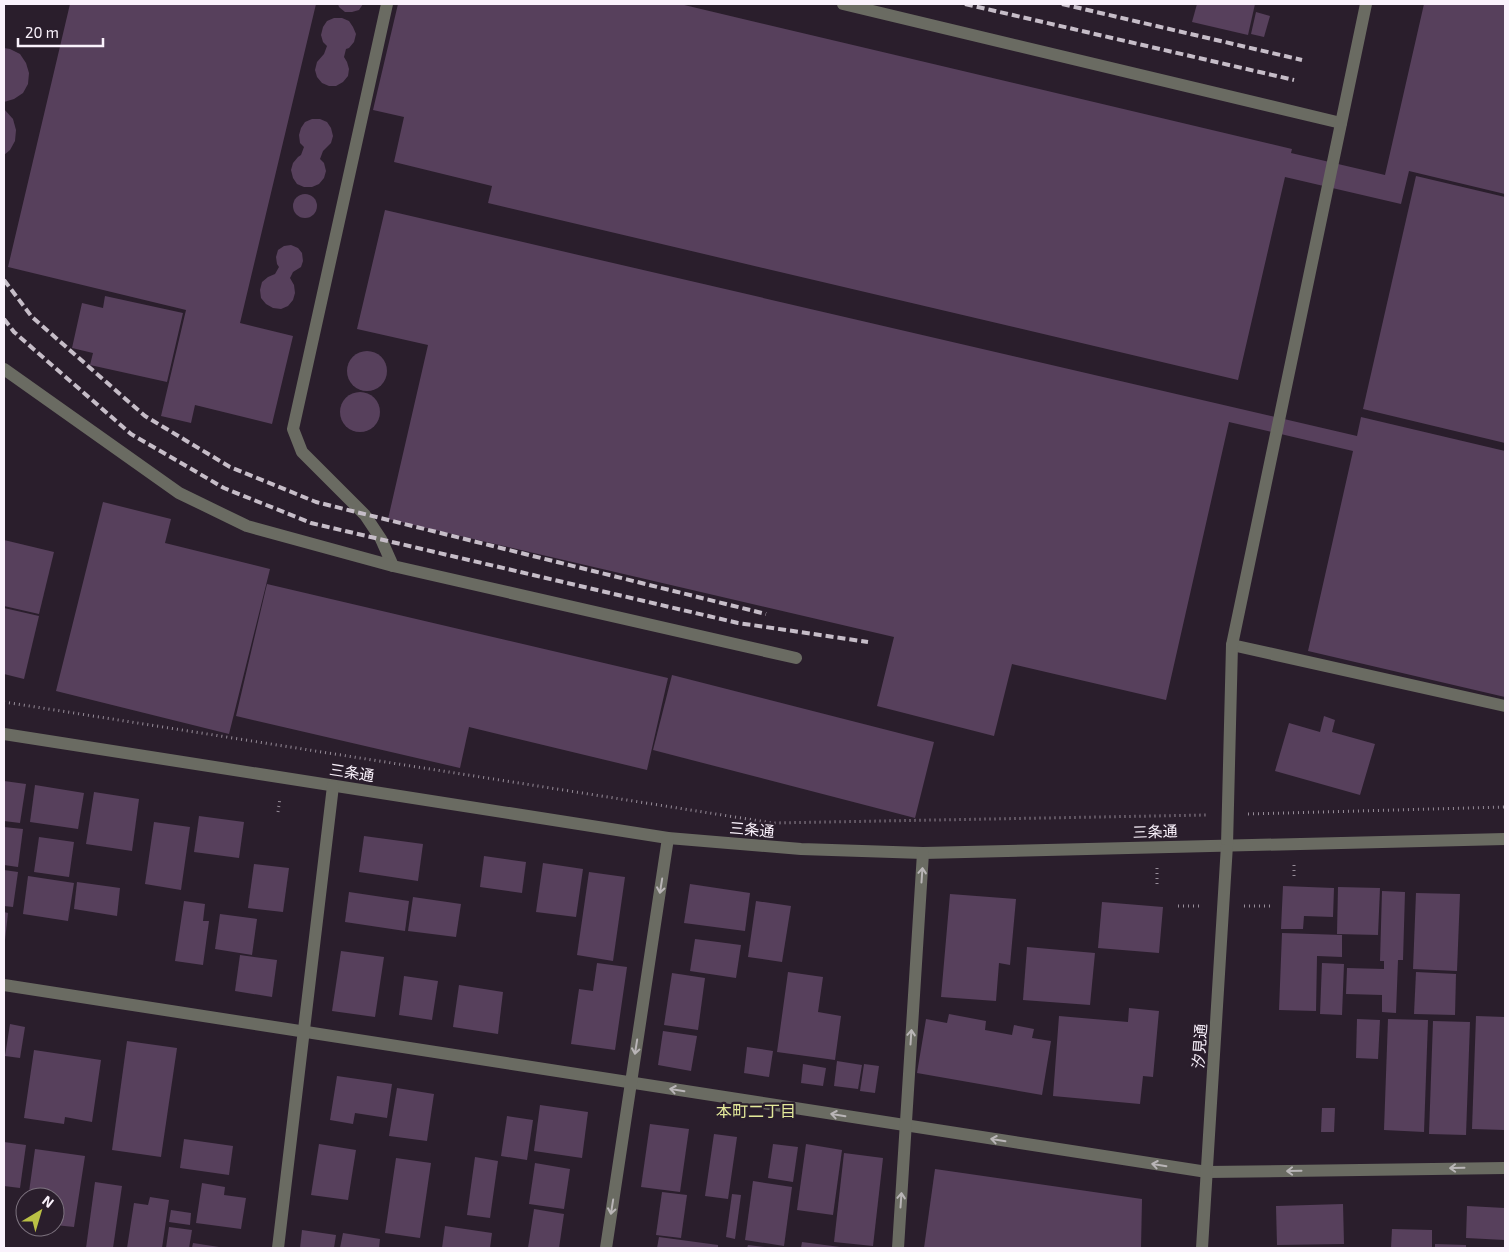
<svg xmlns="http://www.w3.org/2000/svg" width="1509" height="1252" font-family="'Exo 2','Noto Sans JP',sans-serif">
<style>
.building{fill:#57405c}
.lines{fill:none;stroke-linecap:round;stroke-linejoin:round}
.path{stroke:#968c98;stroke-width:3;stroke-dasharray:1 4;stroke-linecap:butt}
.minor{stroke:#6a6b62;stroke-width:12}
.rail{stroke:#c6bdc8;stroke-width:4;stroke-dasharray:8 4;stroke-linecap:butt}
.oneway{stroke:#b9b5b7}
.labels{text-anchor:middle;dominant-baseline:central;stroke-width:4.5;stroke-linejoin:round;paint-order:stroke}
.street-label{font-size:15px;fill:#faf2fc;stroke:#2a1e2c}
.neighbourhood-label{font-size:16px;fill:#e3e99a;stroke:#2a1e2c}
</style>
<rect width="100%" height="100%" fill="#2a1e2c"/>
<!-- building -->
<g class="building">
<polygon points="70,4 316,4 240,323 293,336 272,424 195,405 191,423 161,416 186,310 8,267"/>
<polygon points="338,4 363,4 359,10 352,12 345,12 339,7"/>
<polygon points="398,4 680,4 1292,149 1291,153 1385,175 1424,4 1505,4 1505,194 1409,171 1401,204 1285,177 1238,380 488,203 492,186 394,162 404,117 373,110"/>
<polygon points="1197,4 1255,4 1248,35 1192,22"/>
<polygon points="1256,12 1270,16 1264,37 1251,34"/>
<polygon points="334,18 342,18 349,21 353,27 356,34 354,42 349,48 346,49 344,57 347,62 349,69 348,76 343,82 336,86 329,86 322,83 317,77 315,70 317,62 324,54 327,46 323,42 321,35 323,27 327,21"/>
<polygon points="4,48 10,49 20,54 26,63 29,73 28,84 23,93 14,99 4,102"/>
<polygon points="4,109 13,119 16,130 15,141 10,150 4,155"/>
<polygon points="312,119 320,119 327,122 331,128 333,136 331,143 323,151 320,159 324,163 326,171 324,178 319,184 312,187 304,187 297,184 293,178 291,170 293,163 298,157 301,155 304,147 300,143 299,135 301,128 305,122"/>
<polygon points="1416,176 1505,197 1505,443 1363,409"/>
<circle cx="305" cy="206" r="12"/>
<polygon points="385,210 1357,436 1361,417 1505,451 1505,697 1308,651 1353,451 1229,422 1166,700 1012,664 994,736 877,706 894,637 388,519 428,345 357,329"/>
<polygon points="291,245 298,248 302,253 303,261 301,267 293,272 290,278 294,285 295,293 293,300 288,306 281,309 273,308 266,304 261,298 260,290 262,282 268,277 275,274 279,267 277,264 276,257 278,250 284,246"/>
<polygon points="105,296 183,313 167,382 90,365 93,353 72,348 82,303 103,308"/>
<circle cx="367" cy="371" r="20"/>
<circle cx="360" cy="412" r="20"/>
<polygon points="103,502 171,519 165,543 270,569 229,734 56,691"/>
<polygon points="4,540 54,552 39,614 4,606"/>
<polygon points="267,584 668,678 647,770 469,727 460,768 236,716"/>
<polygon points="4,608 39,616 24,679 4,674"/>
<polygon points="672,675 934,742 915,818 653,750"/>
<polygon points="1324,716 1335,720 1332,732 1375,744 1360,795 1275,771 1289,723 1320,732"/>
<polygon points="4,781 26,784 20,823 4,821"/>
<polygon points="35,785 84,793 78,829 30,822"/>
<polygon points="94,792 139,799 132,851 86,844"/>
<polygon points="199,816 244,822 239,858 194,852"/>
<polygon points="154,822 190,827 181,890 145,884"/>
<polygon points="4,827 23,829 18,867 4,865"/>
<polygon points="364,836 423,844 418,881 359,872"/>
<polygon points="39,837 74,842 69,877 34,872"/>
<polygon points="484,856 526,862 522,893 480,887"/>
<polygon points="543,863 583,869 576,917 536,912"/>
<polygon points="254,864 289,868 283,912 248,908"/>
<polygon points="4,870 18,872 13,907 4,906"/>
<polygon points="589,872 625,877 613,961 577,955"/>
<polygon points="28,876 74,883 68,921 23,914"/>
<polygon points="77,882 120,888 117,916 74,909"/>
<polygon points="690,884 750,893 745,931 684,923"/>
<polygon points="1283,886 1334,888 1333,917 1304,916 1303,929 1281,929"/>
<polygon points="1338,887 1380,888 1378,935 1337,934"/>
<polygon points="1382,891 1405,892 1403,960 1398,960 1396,1013 1382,1012 1382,995 1346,994 1347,968 1384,969 1384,961 1380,961"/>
<polygon points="349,892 409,901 405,931 345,922"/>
<polygon points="1416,893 1460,894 1457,971 1413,969"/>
<polygon points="950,894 1016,899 1010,965 999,963 996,1001 941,997"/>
<polygon points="413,897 461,904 456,937 408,931"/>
<polygon points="184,901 205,904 203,921 209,921 203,965 175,961"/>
<polygon points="756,901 791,906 782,962 748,957"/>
<polygon points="1102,902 1163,907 1159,953 1098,948"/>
<polygon points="4,912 8,913 5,940 4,940"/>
<polygon points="220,914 257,919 252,955 215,949"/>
<polygon points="1282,933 1342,935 1342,957 1317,956 1316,1011 1279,1010"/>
<polygon points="695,939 741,945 736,978 690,971"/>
<polygon points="1027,947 1095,953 1090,1005 1023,1000"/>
<polygon points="341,951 384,957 375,1017 332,1011"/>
<polygon points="240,955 277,960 272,997 235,991"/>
<polygon points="597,963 627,967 615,1050 571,1044 579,989 593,991"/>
<polygon points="1322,963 1344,964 1342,1015 1320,1014"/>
<polygon points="788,972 823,977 818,1012 841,1016 835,1060 777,1052"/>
<polygon points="1416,972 1456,974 1455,1015 1414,1014"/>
<polygon points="672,973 705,978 698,1030 664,1025"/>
<polygon points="404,976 438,981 432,1020 399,1015"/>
<polygon points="459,985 503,992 498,1034 453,1027"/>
<polygon points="1129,1008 1159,1011 1153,1077 1143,1076 1140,1104 1053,1096 1059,1016 1128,1022"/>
<polygon points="949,1014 986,1021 985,1030 1012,1035 1014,1025 1034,1029 1032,1038 1051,1041 1042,1095 917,1073 926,1019 947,1023"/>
<polygon points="1476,1016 1505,1017 1505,1130 1472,1129"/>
<polygon points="1357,1019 1380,1020 1378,1059 1356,1058"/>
<polygon points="1388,1019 1428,1020 1424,1132 1384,1130"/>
<polygon points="1433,1021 1470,1022 1466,1135 1429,1134"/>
<polygon points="10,1024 25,1027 20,1058 5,1056"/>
<polygon points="663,1031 697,1036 691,1071 658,1065"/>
<polygon points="127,1041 177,1048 161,1157 112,1150"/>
<polygon points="747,1047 773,1051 769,1077 744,1073"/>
<polygon points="34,1050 101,1060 92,1122 65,1117 64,1124 24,1118"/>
<polygon points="837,1061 862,1065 858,1089 834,1086"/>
<polygon points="803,1064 826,1068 823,1086 801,1083"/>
<polygon points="864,1064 879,1066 875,1093 860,1091"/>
<polygon points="337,1076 392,1084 387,1118 355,1113 353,1124 330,1120"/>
<polygon points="397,1088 434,1094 427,1141 389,1136"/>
<polygon points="540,1105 588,1112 582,1158 534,1151"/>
<polygon points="1322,1108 1335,1108 1334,1132 1321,1132"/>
<polygon points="507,1116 533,1120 527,1160 501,1156"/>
<polygon points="650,1124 689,1129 680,1192 641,1187"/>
<polygon points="714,1134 737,1137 728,1199 705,1196"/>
<polygon points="184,1139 233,1146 229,1175 180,1168"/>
<polygon points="4,1142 26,1145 20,1188 4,1186"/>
<polygon points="319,1144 356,1150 348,1200 311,1195"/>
<polygon points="773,1144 798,1147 793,1182 768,1178"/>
<polygon points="806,1144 842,1150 833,1215 797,1210"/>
<polygon points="35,1149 85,1156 74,1227 55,1225 55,1197 37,1197 38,1193 29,1192"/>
<polygon points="844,1153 883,1158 873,1246 834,1242"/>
<polygon points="475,1157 498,1161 490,1218 467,1215"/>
<polygon points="396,1158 431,1163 420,1238 385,1233"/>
<polygon points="535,1163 570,1169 564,1209 529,1204"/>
<polygon points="935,1169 1142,1199 1141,1248 924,1248"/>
<polygon points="753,1181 792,1187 784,1246 745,1240"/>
<polygon points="95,1182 122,1186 113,1248 86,1248"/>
<polygon points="202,1183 225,1187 224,1195 246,1198 241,1229 196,1223"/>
<polygon points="662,1192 687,1195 681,1238 656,1235"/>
<polygon points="732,1194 741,1195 735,1239 726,1237"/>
<polygon points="150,1197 169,1200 162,1248 127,1248 134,1203 148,1205"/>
<polygon points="1343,1204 1344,1244 1277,1245 1276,1206"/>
<polygon points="1467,1206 1505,1208 1505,1240 1466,1238"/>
<polygon points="534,1209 564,1214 559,1248 528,1248"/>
<polygon points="171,1210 191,1213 190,1225 169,1222"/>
<polygon points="445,1226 492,1233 490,1248 442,1248"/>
<polygon points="169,1227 192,1230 189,1248 166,1248"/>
<polygon points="1392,1229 1432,1230 1432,1248 1391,1248"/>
<polygon points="302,1230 336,1235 334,1248 300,1248"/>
<polygon points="343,1233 380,1239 379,1248 340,1248"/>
<polygon points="659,1237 718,1245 718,1248 657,1248"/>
<polygon points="802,1242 840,1247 840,1248 801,1248"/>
<polygon points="193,1243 219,1247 219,1248 192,1248"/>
<polygon points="1435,1244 1466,1245 1466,1248 1435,1248"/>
<polygon points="748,1245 765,1247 765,1248 747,1248"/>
</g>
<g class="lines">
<!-- path -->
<g class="path">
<polyline points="4,702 773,823 1207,815"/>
<polyline points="278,812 280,798"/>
<polyline points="1248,814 1505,807"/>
<polyline points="1157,868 1157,885"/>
<polyline points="1294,876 1294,864"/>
<polyline points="1178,906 1202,906"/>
<polyline points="1244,906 1270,906"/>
</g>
<!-- minor -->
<g class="minor">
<polyline points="387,4 293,429 302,452 365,515 381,539 393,566"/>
<polyline points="843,4 1341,123"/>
<polyline points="4,369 179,493 247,526 393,566 796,658"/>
<polyline points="1232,645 1505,706"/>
<polyline points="4,734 668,838 801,849 923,853 1505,839"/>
<polyline points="4,985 1207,1172 1505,1168"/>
<polyline points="278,1248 333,786"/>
<polyline points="606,1248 668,838"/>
<polyline points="898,1248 923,853"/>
<polyline points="1202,1248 1227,845 1232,645 1366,4"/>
</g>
<!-- rail -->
<g class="rail">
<polyline points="965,4 1294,80"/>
<polyline points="1062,4 1302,60"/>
<polyline points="4,280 32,317 145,416 230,467 316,502 766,614"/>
<polyline points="4,319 14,332 131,434 224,488 311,523 738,623 868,642"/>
</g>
</g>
<!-- one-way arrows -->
<defs><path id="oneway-shaft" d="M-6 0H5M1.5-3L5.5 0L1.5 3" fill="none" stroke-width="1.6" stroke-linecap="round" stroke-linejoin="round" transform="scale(1.25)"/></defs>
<g class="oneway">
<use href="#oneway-shaft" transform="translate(922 875) rotate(-86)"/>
<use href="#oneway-shaft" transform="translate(661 886) rotate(99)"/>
<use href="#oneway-shaft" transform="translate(911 1037) rotate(-86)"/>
<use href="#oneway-shaft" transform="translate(636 1047) rotate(99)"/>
<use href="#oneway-shaft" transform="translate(677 1090) rotate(-171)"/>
<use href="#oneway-shaft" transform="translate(838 1115) rotate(-171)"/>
<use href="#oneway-shaft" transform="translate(998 1140) rotate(-171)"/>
<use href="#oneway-shaft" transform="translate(1159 1165) rotate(-171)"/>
<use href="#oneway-shaft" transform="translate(1457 1168) rotate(179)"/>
<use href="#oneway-shaft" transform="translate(1294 1171) rotate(179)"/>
<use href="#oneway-shaft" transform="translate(901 1200) rotate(-86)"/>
<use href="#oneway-shaft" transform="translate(612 1207) rotate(99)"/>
</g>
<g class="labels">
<!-- street labels -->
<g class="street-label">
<text transform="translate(352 772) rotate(9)">三条通</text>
<text transform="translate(752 829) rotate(5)">三条通</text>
<text transform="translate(1155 831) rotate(-2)">三条通</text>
<text transform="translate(1199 1046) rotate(-86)">汐見通</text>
</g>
<!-- neighbourhood labels -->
<g class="neighbourhood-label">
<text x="756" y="1110">本町二丁目</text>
</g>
</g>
<!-- border -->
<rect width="1509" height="1252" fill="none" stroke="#faf2fc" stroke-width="10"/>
<!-- north arrow -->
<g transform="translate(40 1212) rotate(38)"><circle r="24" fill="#2a1e2c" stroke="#7d737f"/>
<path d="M0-4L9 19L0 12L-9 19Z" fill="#bac045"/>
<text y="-8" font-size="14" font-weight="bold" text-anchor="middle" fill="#faf2fc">N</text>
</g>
<!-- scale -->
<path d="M18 38v8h85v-8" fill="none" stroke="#faf2fc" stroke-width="2.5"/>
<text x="25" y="38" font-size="15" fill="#faf2fc" stroke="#2a1e2c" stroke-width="4" paint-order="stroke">20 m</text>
</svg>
